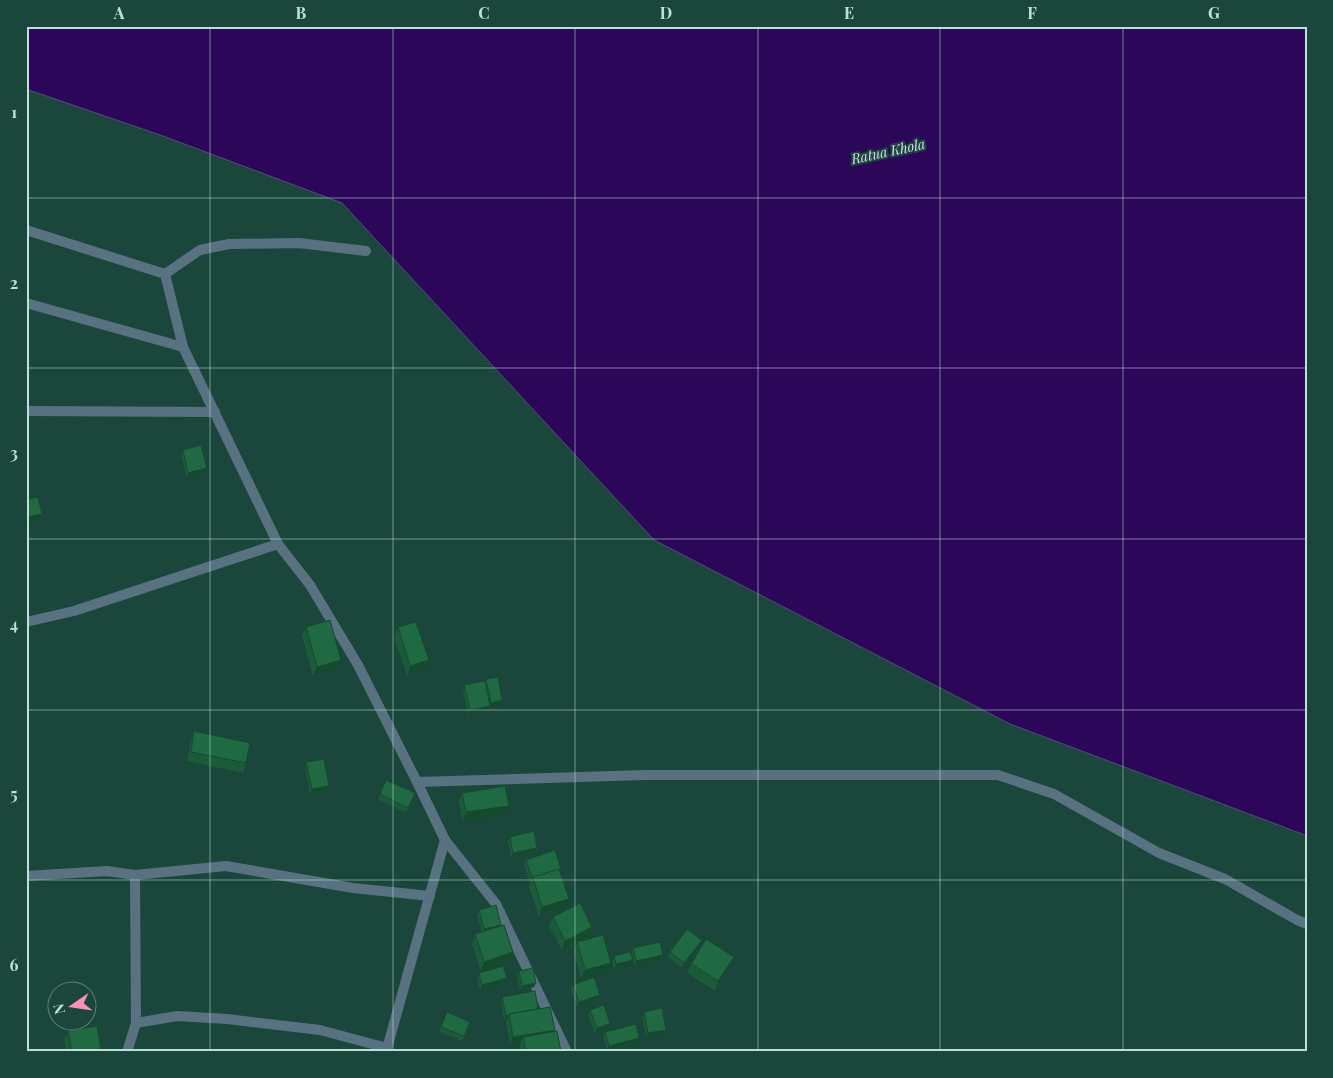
<svg xmlns="http://www.w3.org/2000/svg" width="1333" height="1078" font-family="'Playfair Display',serif">
<style>
.water{fill:#2c0759;stroke:#57497f}
.lines{fill:none;stroke-linecap:round;stroke-linejoin:round}
.street{stroke:#597282;stroke-width:10}
.wall{fill:#1b5b39}
.shaded-wall{fill:#164a2e}
.building{fill:#1f6a42;stroke:#164a2e}
.grid{fill:none;stroke:#bbe2d7;stroke-width:1;stroke-opacity:0.55}
.labels{text-anchor:middle;dominant-baseline:central;stroke-width:4;stroke-linejoin:round;paint-order:stroke}
.water-label{font-size:14px;font-style:italic;fill:#ded7f3;stroke:#1a463c}
.neatline{fill:none;stroke:#bbe2d7;stroke-width:2}
.grid-label{font-size:16px;text-anchor:middle;font-weight:bold;fill:#bbe2d7}
</style>
<rect width="100%" height="100%" fill="#1a463c"/>
<!-- water -->
<polygon class="water" points="26,26 1307,26 1307,834 1305,835 1010,724 654,540 342,203 163,136 26,89"/>
<g class="lines">
<!-- street -->
<g class="street">
<polyline points="26,230 165,274"/>
<polyline points="165,274 183,347 278,544 310,585 358,665 417,782 445,840 496,904 567,1052"/>
<polyline points="165,274 200,250 229,244 299,243 366,251"/>
<polyline points="26,303 183,347"/>
<polyline points="26,411 215,412"/>
<polyline points="26,622 74,611 278,544"/>
<polyline points="417,782 644,775 998,775 1054,794 1159,853 1225,879 1297,920 1307,924"/>
<polyline points="135,875 136,1023"/>
<polyline points="26,876 107,871 135,875 226,866 353,888 430,896"/>
<polyline points="127,1052 136,1023 177,1016 227,1019 320,1030 387,1048"/>
<polyline points="386,1052 445,840"/>
</g>
</g>
<!-- wall -->
<g class="wall">
<polygon points="183,450 205,473 187,478 181,455"/>
<polygon points="306,627 341,660 338,669 313,676 302,636"/>
<polygon points="398,627 425,669 407,676 394,637"/>
<polygon points="486,679 502,700 501,705 490,707 489,710 468,715 463,690 464,685 485,682"/>
<polygon points="194,731 246,763 243,773 187,761 191,741"/>
<polygon points="306,762 329,786 327,791 310,794 305,767"/>
<polygon points="415,793 406,813 378,799 380,794"/>
<polygon points="462,793 505,815 462,822 459,802"/>
<polygon points="510,837 537,848 536,853 511,858 508,841"/>
<polygon points="526,860 561,869 560,871 569,899 565,908 539,917 529,887 531,883 530,883 524,864"/>
<polygon points="479,910 501,926 513,952 510,961 481,971 472,944 475,934 482,932 477,915"/>
<polygon points="553,917 592,927 588,937 578,942 607,972 581,979 574,952 577,943 562,950 549,926"/>
<polygon points="702,940 700,945 682,968 668,957 670,952"/>
<polygon points="633,948 663,955 661,960 634,966 632,952"/>
<polygon points="614,956 631,964 614,969 612,961"/>
<polygon points="734,957 730,967 715,991 687,973 691,964"/>
<polygon points="519,971 534,987 520,990 517,976"/>
<polygon points="479,973 505,983 480,990 477,978"/>
<polygon points="573,985 598,999 577,1007 571,989"/>
<polygon points="502,997 538,1009 554,1032 561,1052 520,1052 520,1045 510,1046 506,1023 507,1021 504,1021 501,1001"/>
<polygon points="590,1010 608,1028 595,1033 588,1015"/>
<polygon points="447,1012 470,1022 462,1041 439,1032"/>
<polygon points="644,1012 666,1030 665,1035 646,1038 642,1016"/>
<polygon points="68,1031 101,1049 100,1052 67,1052 64,1041"/>
<polygon points="605,1032 639,1038 638,1043 607,1050 603,1036"/>
</g>
<!-- shaded-wall -->
<g class="shaded-wall">
<polygon points="207,468 205,473 187,478 188,473"/>
<polygon points="42,514 40,518 26,522 26,517"/>
<polygon points="341,660 338,669 313,676 317,667"/>
<polygon points="429,660 425,669 407,676 410,666"/>
<polygon points="502,700 501,705 490,707 489,710 468,715 470,710 489,706 491,703"/>
<polygon points="329,786 327,791 310,794 312,789"/>
<polygon points="509,806 505,815 462,822 466,812"/>
<polygon points="537,848 536,853 511,858 513,853"/>
<polygon points="569,899 565,908 539,917 542,907"/>
<polygon points="501,925 500,929 482,934 484,929"/>
<polygon points="592,927 588,937 562,950 565,941"/>
<polygon points="702,940 700,945 682,968 684,963"/>
<polygon points="513,952 510,961 481,971 484,962"/>
<polygon points="663,955 661,960 634,966 636,961"/>
<polygon points="734,957 730,967 715,991 718,981"/>
<polygon points="633,960 631,964 614,969 616,964"/>
<polygon points="611,963 607,972 581,979 585,970"/>
<polygon points="507,978 505,983 480,990 482,985"/>
<polygon points="536,983 534,987 520,990 522,986"/>
<polygon points="600,995 598,999 577,1007 579,1002"/>
<polygon points="506,1016 508,1016 507,1021 504,1021"/>
<polygon points="610,1024 608,1028 595,1033 597,1028"/>
<polygon points="555,1030 551,1040 523,1037 520,1045 510,1046 513,1037"/>
<polygon points="666,1030 665,1035 646,1038 648,1033"/>
<polygon points="639,1038 638,1043 607,1050 609,1046"/>
<polygon points="101,1049 100,1052 87,1052"/>
</g>
<!-- building -->
<g class="building">
<polygon points="201,445 207,468 188,473 183,450"/>
<polygon points="38,497 42,514 26,517 26,500"/>
<polygon points="330,620 341,660 317,667 306,627"/>
<polygon points="416,622 429,660 410,666 398,627"/>
<polygon points="498,677 502,700 491,703 486,679"/>
<polygon points="485,681 490,706 470,710 464,685"/>
<polygon points="194,731 250,743 246,763 191,752"/>
<polygon points="324,759 329,786 312,789 306,762"/>
<polygon points="386,780 415,793 408,808 380,794"/>
<polygon points="505,786 509,806 466,812 462,793"/>
<polygon points="534,831 537,848 513,853 510,837"/>
<polygon points="555,850 561,869 533,877 532,878 526,860"/>
<polygon points="559,869 569,899 542,907 533,877"/>
<polygon points="580,903 592,927 565,941 553,917"/>
<polygon points="496,905 501,925 484,929 479,910"/>
<polygon points="504,925 513,952 484,962 475,934"/>
<polygon points="687,929 702,940 684,963 670,952"/>
<polygon points="603,935 611,963 585,970 577,942"/>
<polygon points="706,939 734,957 718,981 691,964"/>
<polygon points="660,942 663,955 636,961 633,948"/>
<polygon points="630,952 633,960 616,964 614,956"/>
<polygon points="503,966 507,978 482,985 479,973"/>
<polygon points="533,968 536,983 522,986 519,971"/>
<polygon points="594,977 600,995 579,1002 573,985"/>
<polygon points="535,991 538,1009 509,1014 508,1016 506,1016 502,997"/>
<polygon points="604,1005 610,1024 597,1028 590,1010"/>
<polygon points="550,1007 555,1030 513,1037 509,1014"/>
<polygon points="662,1008 666,1030 648,1033 644,1012"/>
<polygon points="447,1012 470,1022 464,1036 441,1027"/>
<polygon points="636,1024 639,1038 609,1046 605,1032"/>
<polygon points="97,1026 101,1049 87,1052 72,1052 68,1031"/>
<polygon points="557,1031 561,1052 526,1052 523,1037"/>
</g>
<!-- grid -->
<path class="grid" d="M210,26V1052M393,26V1052M575,26V1052M758,26V1052M940,26V1052M1123,26V1052M26,198H1307M26,368H1307M26,539H1307M26,710H1307M26,880H1307"/>
<g class="labels">
<!-- water labels -->
<g class="water-label">
<text transform="translate(888 151) rotate(-12)">Ratua Khola</text>
</g>
</g>
<!-- border -->
<rect width="1333" height="1078" fill="none" stroke="#1a463c" stroke-width="55"/>
<!-- north arrow -->
<g transform="translate(72 1006) rotate(257)"><circle r="24" fill="#1a463c" stroke="#5a847a"/>
<path d="M0-4L9 19L0 12L-9 19Z" fill="#ff8eba"/>
<text y="-8" font-size="14" font-weight="bold" text-anchor="middle" fill="#bbe2d7">N</text>
</g>
<rect x="28" y="28" width="1278" height="1022" class="neatline"/>
<g class="grid-label">
<text x="119" y="19">A</text>
<text x="301" y="19">B</text>
<text x="484" y="19">C</text>
<text x="666" y="19">D</text>
<text x="849" y="19">E</text>
<text x="1032" y="19">F</text>
<text x="1214" y="19">G</text>
<text x="14" y="118">1</text>
<text x="14" y="289">2</text>
<text x="14" y="459">3</text>
<text x="14" y="630">4</text>
<text x="14" y="800">5</text>
<text x="14" y="971">6</text>
</g>
</svg>
